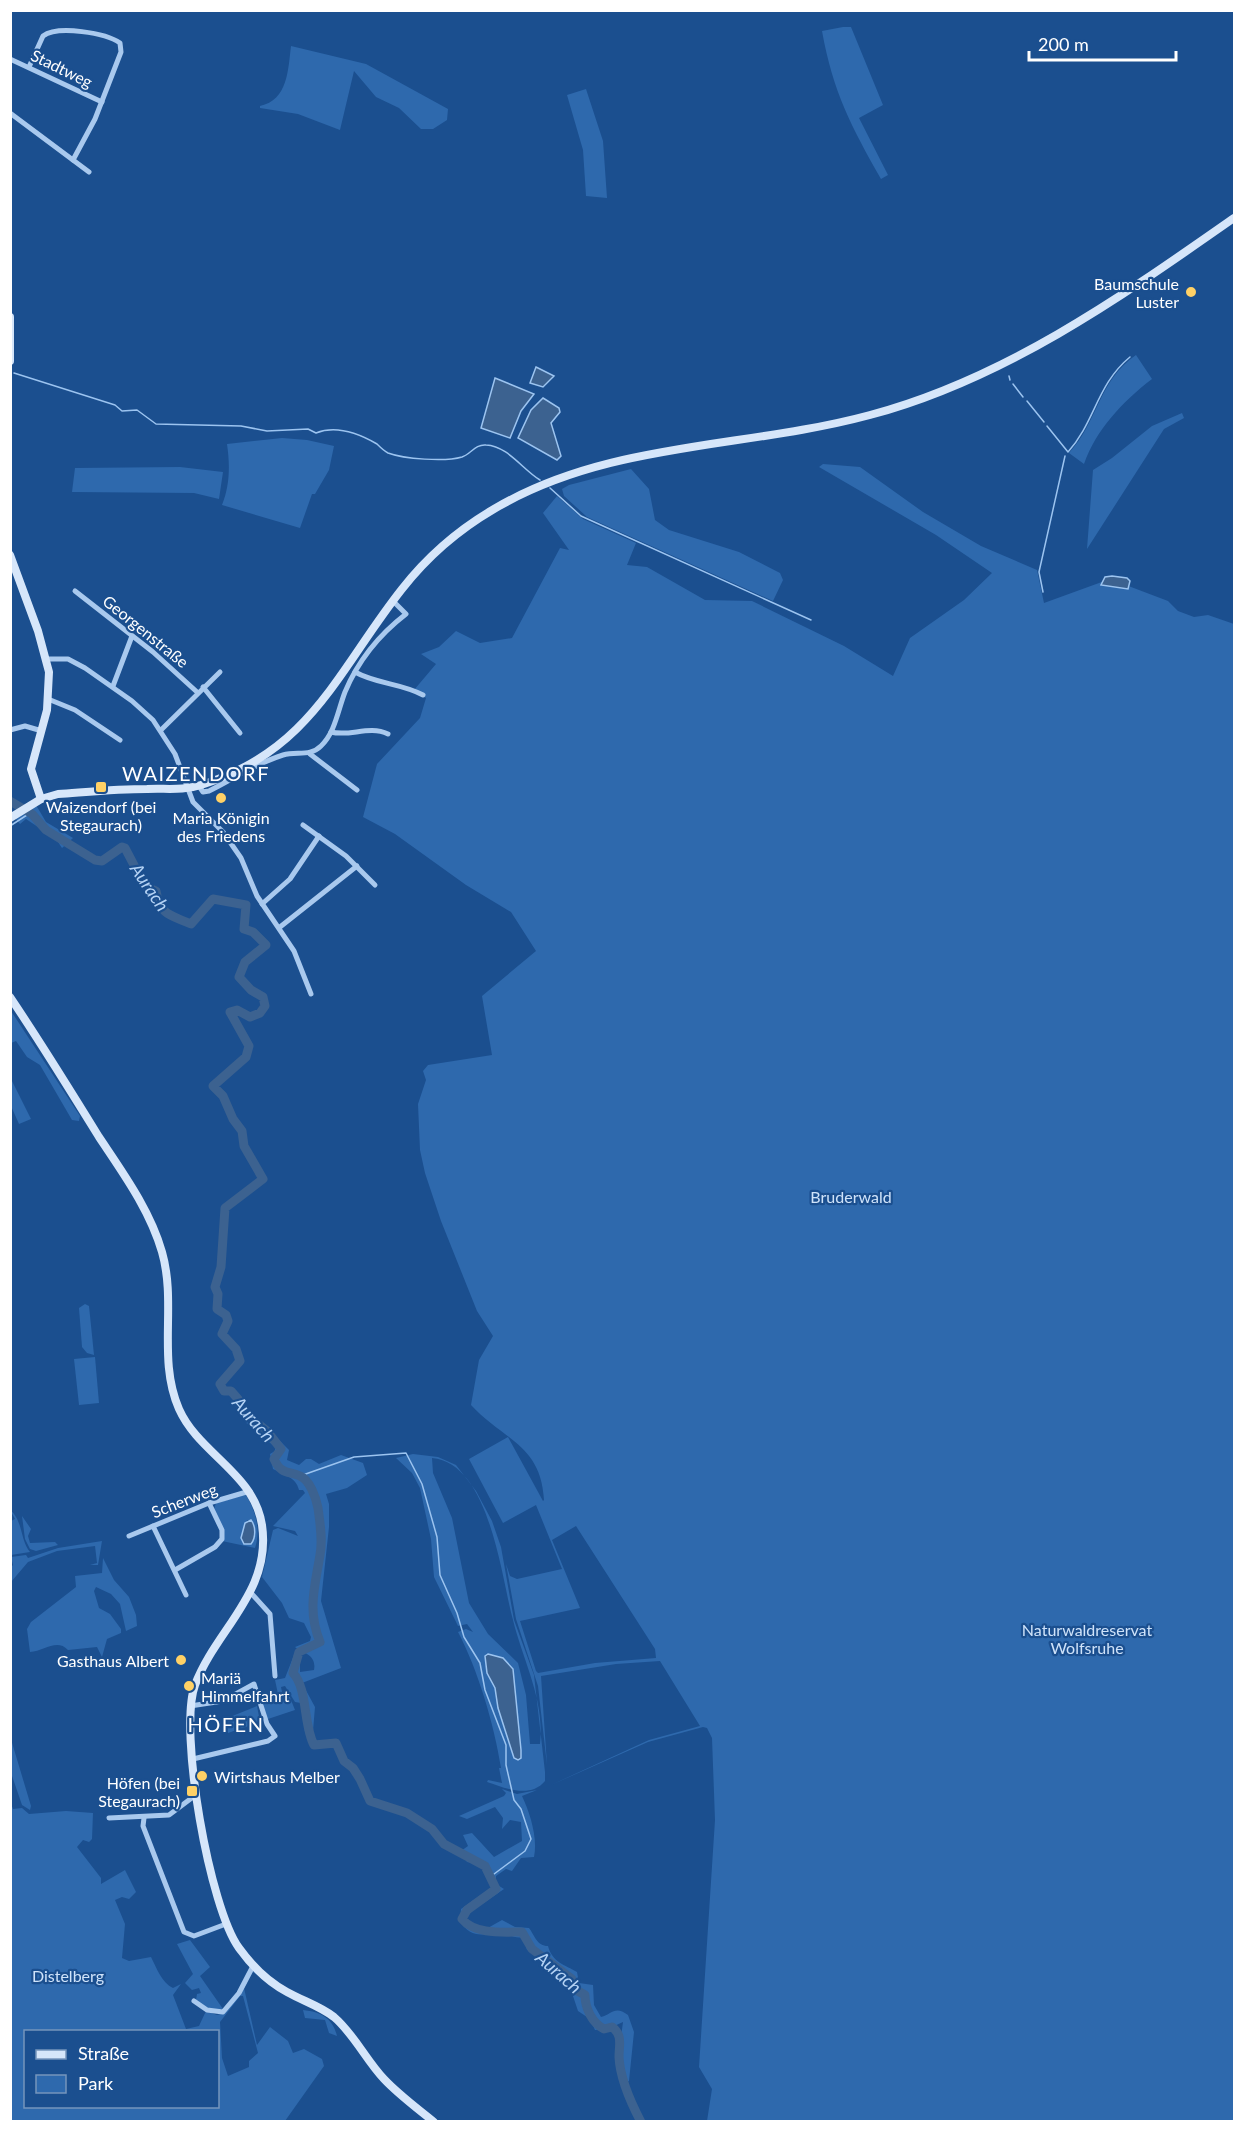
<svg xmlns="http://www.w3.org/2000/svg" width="1245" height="2132" font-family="Lato,sans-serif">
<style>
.green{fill:#2e69ad;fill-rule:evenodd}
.water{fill:#3c6290;stroke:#9cc4f0;stroke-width:1.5}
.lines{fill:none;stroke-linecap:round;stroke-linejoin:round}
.stream{stroke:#9cc4f0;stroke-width:1.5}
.river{stroke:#3c6290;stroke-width:9}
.street{stroke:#a9c9ee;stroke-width:5}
.secondary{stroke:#d6e6fa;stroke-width:8}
.poi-dot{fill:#ffd166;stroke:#1b4f8f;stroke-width:2}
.labels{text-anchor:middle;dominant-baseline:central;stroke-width:4.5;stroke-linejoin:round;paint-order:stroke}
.street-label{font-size:16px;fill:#fff;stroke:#1b4f8f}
.poi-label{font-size:16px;fill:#fff;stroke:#1b4f8f;text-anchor:end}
.park-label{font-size:16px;fill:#cfe3fa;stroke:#1b4f8f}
.water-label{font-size:18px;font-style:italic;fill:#b5d3f5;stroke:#1b4f8f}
.quarter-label{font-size:20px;letter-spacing:1.5px;fill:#fff;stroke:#1b4f8f}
</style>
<rect width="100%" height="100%" fill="#1b4f8f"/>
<!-- green -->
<g class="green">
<path d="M843,27H851L883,105L859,118L888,175L881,179C851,126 833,92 822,31Z"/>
<path d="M291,46L366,64L448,109L447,120L433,129H421L399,108L376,97L354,71L340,130L298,114L260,108V106C288,100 288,70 291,46Z"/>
<polygon points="586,89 603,141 607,198 586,196 583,150 567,95"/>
<path d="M1136,355L1152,379C1122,402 1096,430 1084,464L1069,453C1098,422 1098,381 1136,355Z"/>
<polygon points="1182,413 1184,418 1164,429 1087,549 1093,470 1112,458 1152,426"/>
<path d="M282,438L307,440L334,446L329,470L315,494H312L300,528L222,505C230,485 230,465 227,444Z"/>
<path d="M823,464L860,467L923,512L981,546L1037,570L1044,603L1110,579L1168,601L1178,611L1194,617L1208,615L1234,624V2121H707L712,2089L699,2067L715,1820L712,1738L707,1728L703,1727L648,1742L551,1785L649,1740L700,1726L660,1661L616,1664L541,1676L547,1765L538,1686L516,1619L506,1564L510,1576L517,1579L562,1569L536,1505L503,1523L469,1459L508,1437L543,1501L544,1500C541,1444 503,1440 471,1405L479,1360L493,1336L477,1311L441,1221L425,1173L420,1150L418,1104L426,1080L423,1071L428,1065L492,1055L482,996L536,951L511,912L466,885L395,834L363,817L377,764L420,718L426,698L414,690L436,664L421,654L439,647L456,631L480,643L512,638L560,548L569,550L543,513L557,496L583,519L636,543L627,565L647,567L705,600L752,601L844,646L893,676L910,638L964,600L992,573L936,535L819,467ZM576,1526L655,1649L656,1658L595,1663L538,1673L536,1671L520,1621L580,1608L552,1540Z"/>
<polygon points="180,467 223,472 219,499 194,493 72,492 75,468"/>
<polygon points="631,469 649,489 655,520 669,530 739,552 780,573 783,580 773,601 587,517 564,496 562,489 569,485"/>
<polygon points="36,805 46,822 73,838 62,848 56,839 26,819 20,824 15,818"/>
<polygon points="11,1011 80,1116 79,1121 72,1120 40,1065 27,1057 16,1041 11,1043"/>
<polygon points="10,1077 31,1119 19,1124 11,1106"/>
<polygon points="85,1304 89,1306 94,1355 87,1353 82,1347 79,1308"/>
<polygon points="95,1357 99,1403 79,1405 74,1359"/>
<path d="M244,1417L270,1431L289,1450L287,1460L299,1465L306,1459H311L319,1464L341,1455L363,1463L367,1475L347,1488L326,1494L329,1504V1527L321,1601L341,1668L302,1683L315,1707L313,1731L305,1732L301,1703L295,1702L285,1686L281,1687L282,1692L278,1694L275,1680L285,1678L294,1655L300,1660V1672L314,1670C317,1654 302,1653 295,1647L310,1641L311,1637L304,1623L289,1618L282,1603L262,1577L273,1530L278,1528L298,1536L295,1531L273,1526L305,1493L303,1490H299C296,1477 284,1475 273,1469L270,1454L275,1451V1447L244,1421Z"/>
<path d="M413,1454L438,1457L456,1465L476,1491L492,1521L501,1547L514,1620L534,1675L545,1772V1781C530,1799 505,1788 487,1782L488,1780L502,1783L499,1768H501C494,1724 478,1670 458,1632L466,1629L473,1632L467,1624L458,1626L434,1577L431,1539L420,1488L412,1473L396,1458ZM432,1458C490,1463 501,1577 513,1620C523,1661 545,1700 540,1744H530L526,1695L518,1663L488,1634L469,1603L452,1518L433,1473ZM486,1655L503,1658L513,1669L521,1758L514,1759L495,1686L488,1675Z"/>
<path d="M246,1495C256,1512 261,1530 255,1548L222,1541L214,1509L216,1503ZM247,1520H252L255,1529L252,1544L241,1540Z"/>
<path d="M10,1510C23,1520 20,1540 30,1552L11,1555V1521L15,1519Z"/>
<polygon points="22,1516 31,1529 28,1536 30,1543 55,1542 58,1545 36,1551 30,1549 25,1539"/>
<polygon points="102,1541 98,1565 90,1565 97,1563 95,1546 57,1551 28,1562 11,1582 11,1567 13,1565 11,1557 26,1555 28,1558 58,1548"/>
<path d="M103,1558L114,1580L129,1597L136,1615L137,1626L126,1631L120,1604L111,1594L96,1587L94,1591L99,1608L110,1614L121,1629V1633L107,1639L102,1657L97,1647L68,1650C57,1638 44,1651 30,1652L27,1629L31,1622L76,1587L75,1576L102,1573Z"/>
<polygon points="289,1695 295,1710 265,1720 260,1704"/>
<polygon points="257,1706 260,1722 228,1733 225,1719"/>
<polygon points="10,1736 31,1806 30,1810 22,1805 11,1773"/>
<path d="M502,1789L517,1794L537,1790L522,1796C530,1813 538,1838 534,1857L521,1858L512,1871L506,1869L496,1876V1884L504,1889L466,1915V1919L471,1925L486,1929L502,1920L515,1927L529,1928C535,1936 537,1946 548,1946C552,1962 565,1965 577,1972L579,1983L593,1985L594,2005L601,2017C612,2014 615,2005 628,2015L634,2032L629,2081L621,2083L618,2059L623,2022L610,2028L595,2030L590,2019L578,2011L568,1981L559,1977L556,1968L539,1952L527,1950L524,1937C514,1939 507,1933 497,1933C482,1934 471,1939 460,1921L461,1909L492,1887L481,1864L467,1862L461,1851L468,1846L463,1835L472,1833L494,1857L522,1841L521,1822L510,1820L502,1829L503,1818L495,1807L467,1819L459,1816L504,1796L506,1793Z"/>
<path d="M10,1801L13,1809L22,1808L29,1814L66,1811L93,1813L92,1839L89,1842L83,1840L77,1847L101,1878V1884L125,1870L136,1892L129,1899L122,1897L115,1900L125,1924L122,1958L129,1961L151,1957C156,1967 162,1983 173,1988L181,1984L173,1995L186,2029L199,2026L206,2011L217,2015L224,2013L253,1970L276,1988L253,1972L244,1988L257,2045L270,2027L288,2041L293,2053L304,2049L322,2059L324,2066L285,2121H11ZM240,1996H243L258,2053L249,2061V2067L228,2076L222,2058L220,2022ZM26,2032H218V2106H26Z"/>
<polygon points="190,1940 210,1967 200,1976 223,2009 211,2011 196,2000 197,1994 201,1993 199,1988 192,1990 185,1983 193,1974 177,1944"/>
<path d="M303,2010C322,2012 333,2019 337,2036L329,2033L325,2020L305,2018Z"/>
</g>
<!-- water -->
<g class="water">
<polygon points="536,367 554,376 543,387 530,383"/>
<polygon points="495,378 534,394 521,411 510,438 481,428"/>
<polygon points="543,398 559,408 560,412 551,423 561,456 557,460 518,438 531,410"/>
<polygon points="1112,576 1127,578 1130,581 1128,589 1101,585 1105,577"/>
<path d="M251,1520C256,1526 256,1538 251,1544H244L241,1538L245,1523Z"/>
<polygon points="488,1654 503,1658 513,1669 521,1750 521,1758 518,1760 514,1758 498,1708 495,1688 487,1673 485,1656"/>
</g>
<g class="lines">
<!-- stream -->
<g class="stream">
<path d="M14,373L115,405L122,411L137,410L156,424L241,426L267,431L308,429L316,433C336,425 358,433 377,444C380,447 384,451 388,453C404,459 445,462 462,457C471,454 475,444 486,445C508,446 523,470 540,480"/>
<polyline points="1009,376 1010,380"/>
<polyline points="1013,384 1023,397"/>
<polyline points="1027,401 1044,422"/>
<path d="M1047,426L1068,452C1095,422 1097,384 1130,357"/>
<polyline points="550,488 581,516 811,620"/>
<polyline points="1043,592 1039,572 1065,456"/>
<polyline points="10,826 30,813"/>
<polyline points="300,1476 354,1457 406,1453 422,1484 437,1537 440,1575 457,1613 464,1637 480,1663 485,1690 506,1745 506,1765 514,1800 521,1809 531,1839 525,1851 490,1877"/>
</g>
<!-- river -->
<path class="river" d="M10,801L32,814L46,830L95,860L102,861L122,847L125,848L145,886L156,891C160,916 171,915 191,924L213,899L246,905L244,929L253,932L266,945L245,962L239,977L251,990L263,997L265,1006L260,1013L250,1017L237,1010L230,1012L249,1046L246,1057L213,1086L223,1096L233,1119L242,1131L244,1146L263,1179L225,1208L221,1267L215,1287L218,1294L217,1309L226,1315L228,1321L222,1334L236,1349L240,1361L220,1384L224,1391H231L238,1399L242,1411L267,1431L281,1449L274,1459C281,1475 289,1471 300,1476C310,1480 316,1498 318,1508C320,1523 323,1540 320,1555C315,1586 307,1610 320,1642L299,1652L293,1673C308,1689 303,1725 314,1745L336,1743L344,1761L353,1768L360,1779L370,1801L407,1813L432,1829L444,1844L485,1866L496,1889L467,1910L462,1919C475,1935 504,1932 522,1932L532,1949L572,1979L576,1990L585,1995C585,2008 592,2023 604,2029L612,2027C623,2035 619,2045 619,2057C620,2079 631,2103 641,2122"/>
<!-- street -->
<g class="street">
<polyline points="10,59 102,102"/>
<path d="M29,67L43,36C58,25 106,33 120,43L121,52L95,119L73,160"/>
<polyline points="10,113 89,172"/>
<polyline points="75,591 153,652 197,692"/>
<polyline points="46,659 68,659 85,668 132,701 153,720 175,754 193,802 223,832 241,858 257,896 294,951 311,994"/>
<path d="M355,672C376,684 401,683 423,695"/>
<polyline points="113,686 132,636"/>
<polyline points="203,687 240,733"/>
<polyline points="48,699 75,710 120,740"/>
<polyline points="10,730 25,726 42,731"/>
<polyline points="161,730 220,672"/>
<path d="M331,732C350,737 369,725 388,734"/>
<polyline points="310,754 357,790"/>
<path d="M199,786L203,792L209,791C233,779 257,763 283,755C297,751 310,757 321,746C335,733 338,710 345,692C358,661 380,634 406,614L393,601"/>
<polyline points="303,825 346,856 375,885"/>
<polyline points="262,904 290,879 319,836"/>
<polyline points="280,927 357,866"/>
<polyline points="153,1526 186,1595"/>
<polyline points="129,1536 209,1503 250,1491"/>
<polyline points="175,1570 215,1547 222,1539 222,1530 209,1503"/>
<polyline points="251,1593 270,1614 275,1676"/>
<polyline points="190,1706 223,1701 254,1684 267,1724 275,1736 268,1741 193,1759"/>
<polyline points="109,1818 169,1815 197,1794"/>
<polyline points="144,1818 143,1826 184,1932 194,1936 226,1924"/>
<polyline points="194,2001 207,2010 223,2012 239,1993 253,1966"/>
</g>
<!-- secondary -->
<g class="secondary">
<polyline points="10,317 10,361"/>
<polyline points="10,555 38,631 49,672 47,710 31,769 41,799"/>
<path d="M10,818L41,799L58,794C87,792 117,789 147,789C165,788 183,791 201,785C311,751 338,670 402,589C427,557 458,530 494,509C609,441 744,449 870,415C1005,379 1121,297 1234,218"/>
<path d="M10,997C41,1043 70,1090 99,1137C123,1173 150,1210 162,1252C177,1304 157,1359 179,1409C199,1454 254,1473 262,1525C272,1592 216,1629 195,1685C178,1731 210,1909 239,1948C252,1966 268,1982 287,1992C303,2001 320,2006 334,2017C354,2034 366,2060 384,2079C399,2095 417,2108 434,2122"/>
</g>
</g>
<!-- markers -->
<g class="poi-dot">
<circle cx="1191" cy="292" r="6"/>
<rect x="95" y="781" width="12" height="12" rx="3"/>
<circle cx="221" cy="798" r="6"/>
<circle cx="181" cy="1660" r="6"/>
<circle cx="189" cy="1686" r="6"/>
<circle cx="202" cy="1776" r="6"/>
<rect x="186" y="1785" width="12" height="12" rx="3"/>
</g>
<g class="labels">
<!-- street labels -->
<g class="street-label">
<text transform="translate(62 68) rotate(26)">Stadtweg</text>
<text transform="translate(146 631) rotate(39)">Georgenstraße</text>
<text transform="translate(184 1500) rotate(-21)">Scherweg</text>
</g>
<!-- poi labels -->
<g class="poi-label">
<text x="1179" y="283">Baumschule<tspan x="1179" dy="18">Luster</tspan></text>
<text x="101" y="806" text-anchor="middle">Waizendorf (bei<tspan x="101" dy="18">Stegaurach)</tspan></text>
<text x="221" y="817" text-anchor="middle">Maria Königin<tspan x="221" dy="18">des Friedens</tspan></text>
<text x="169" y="1660">Gasthaus Albert</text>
<text x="201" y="1677" text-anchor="start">Mariä<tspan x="201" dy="18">Himmelfahrt</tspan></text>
<text x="214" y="1776" text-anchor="start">Wirtshaus Melber</text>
<text x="180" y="1782">Höfen (bei<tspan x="180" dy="18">Stegaurach)</tspan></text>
</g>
<!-- park labels -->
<g class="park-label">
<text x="851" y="1196">Bruderwald</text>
<text x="1087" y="1629">Naturwaldreservat<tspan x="1087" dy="18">Wolfsruhe</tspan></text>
<text x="68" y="1975">Distelberg</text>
</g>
<!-- water labels -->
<g class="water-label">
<text transform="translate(150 887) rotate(56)">Aurach</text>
<text transform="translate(254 1419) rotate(49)">Aurach</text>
<text transform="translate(559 1972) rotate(41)">Aurach</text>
</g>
<!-- quarter labels -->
<g class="quarter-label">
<text x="196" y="773">WAIZENDORF</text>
<text x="226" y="1724">HÖFEN</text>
</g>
</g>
<!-- border -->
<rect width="1245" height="2132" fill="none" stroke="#ffffff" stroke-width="24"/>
<!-- legend -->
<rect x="24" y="2030" width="195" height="78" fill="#1b4f8f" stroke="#7695bc" stroke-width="1.5"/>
<rect x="36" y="2050" width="30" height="9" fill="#d6e6fa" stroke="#7695bc" stroke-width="1.5"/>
<text x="78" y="2060" font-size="18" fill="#ffffff">Straße</text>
<rect x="36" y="2075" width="30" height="18" fill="#2e69ad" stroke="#7695bc" stroke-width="1.5"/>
<text x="78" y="2090" font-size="18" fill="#ffffff">Park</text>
<!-- scale -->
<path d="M1029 51v9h147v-9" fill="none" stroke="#ffffff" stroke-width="3"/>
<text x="1038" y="51" font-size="18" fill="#ffffff" stroke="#1b4f8f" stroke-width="4.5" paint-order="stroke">200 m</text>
</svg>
